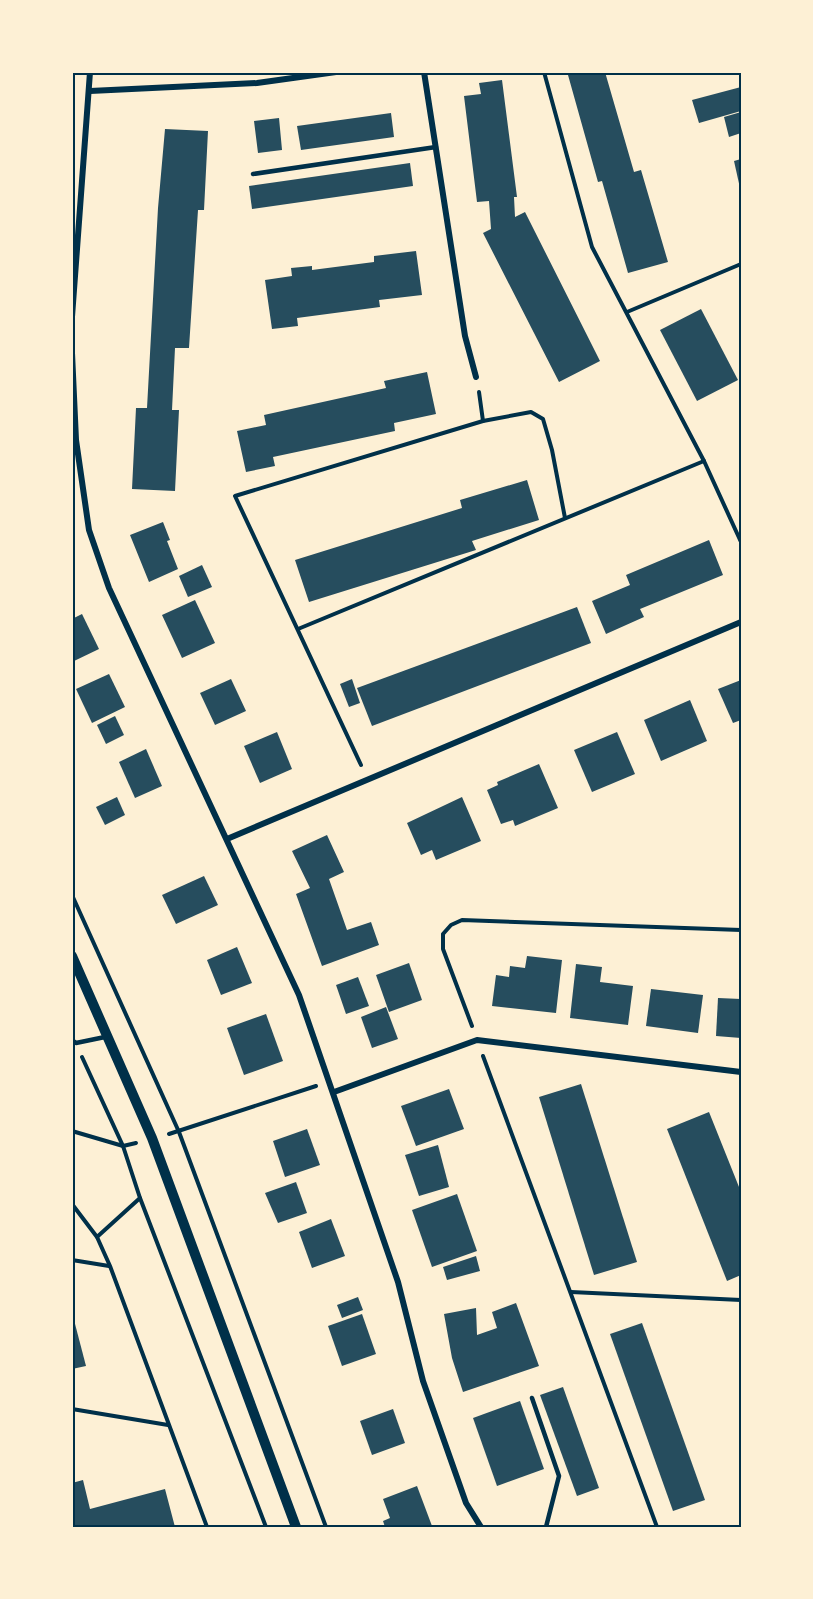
<svg xmlns="http://www.w3.org/2000/svg" width="813" height="1599" font-family="Arial,sans-serif">
<style>
.building{fill:#264d5e}
.lines{fill:none;stroke-linecap:round;stroke-linejoin:round}
.path{stroke:#003049;stroke-width:4}
.service{stroke:#003049;stroke-width:4.5}
.minor{stroke:#003049;stroke-width:6}
.tertiary{stroke:#003049;stroke-width:10}
.neatline{fill:none;stroke:#003049;stroke-width:2}
</style>
<rect width="100%" height="100%" fill="#fdf0d5"/>
<!-- building -->
<g class="building">
<polygon points="577,72 605,72 634,172 641,170 668,262 628,273 602,181 598,182 568,75"/>
<polygon points="502,80 517,197 514,197 515,217 525,212 600,361 559,382 483,233 491,229 489,201 477,202 464,96 481,94 479,83"/>
<polygon points="741,87 741,111 699,123 692,100"/>
<polygon points="741,112 741,133 729,137 724,117"/>
<polygon points="391,113 394,137 301,150 297,126"/>
<polygon points="279,118 282,150 258,153 254,121"/>
<polygon points="165,129 208,131 204,210 198,210 189,348 175,348 172,410 179,410 175,491 132,489 136,408 147,408 158,208"/>
<polygon points="741,159 741,188 740,188 734,161"/>
<polygon points="410,163 413,186 252,209 249,186"/>
<polygon points="416,251 422,295 379,300 380,307 297,318 298,326 272,329 265,280 292,276 291,268 312,266 312,270 374,262 374,256"/>
<polygon points="701,309 738,380 697,401 660,330"/>
<polygon points="427,372 436,414 394,423 395,431 273,457 275,466 246,472 237,431 266,425 264,415 386,388 384,381"/>
<polygon points="527,480 539,520 472,541 476,550 309,602 295,560 462,508 460,500"/>
<polygon points="163,522 170,540 167,541 178,569 149,582 130,535"/>
<polygon points="709,540 723,575 640,609 644,617 606,634 592,601 630,585 626,575"/>
<polygon points="202,565 212,587 188,597 179,576"/>
<polygon points="195,600 215,643 182,658 162,615"/>
<polygon points="577,607 591,643 372,726 357,688"/>
<polygon points="82,614 99,649 72,662 72,619"/>
<polygon points="109,674 125,707 92,723 76,689"/>
<polygon points="231,679 246,711 215,725 200,693"/>
<polygon points="352,679 360,703 349,707 340,684"/>
<polygon points="741,680 741,720 733,723 718,689"/>
<polygon points="690,700 707,741 661,761 644,720"/>
<polygon points="115,716 124,735 106,744 97,725"/>
<polygon points="277,732 292,769 260,783 244,746"/>
<polygon points="617,732 635,774 592,792 574,750"/>
<polygon points="146,749 162,786 135,798 119,762"/>
<polygon points="539,764 558,808 515,826 513,820 501,824 487,790 498,785 497,782"/>
<polygon points="117,797 125,815 105,825 96,807"/>
<polygon points="462,797 481,841 436,860 432,850 421,855 407,823"/>
<polygon points="327,835 344,872 329,879 347,930 371,922 379,945 322,966 296,894 310,888 292,851"/>
<polygon points="204,876 218,905 176,924 162,895"/>
<polygon points="237,947 252,983 221,995 207,960"/>
<polygon points="527,956 562,960 556,1013 492,1006 496,975 509,977 510,966 525,968"/>
<polygon points="409,963 422,1000 389,1012 376,975"/>
<polygon points="576,964 602,967 600,982 633,986 628,1025 570,1018"/>
<polygon points="358,977 369,1006 346,1014 336,985"/>
<polygon points="651,989 703,995 698,1033 646,1026"/>
<polygon points="718,998 741,999 741,1038 716,1036"/>
<polygon points="386,1007 398,1039 372,1048 361,1017"/>
<polygon points="266,1014 283,1061 244,1075 227,1028"/>
<polygon points="581,1084 637,1262 594,1275 539,1097"/>
<polygon points="449,1089 464,1129 416,1146 401,1106"/>
<polygon points="709,1112 741,1192 741,1275 727,1281 667,1129"/>
<polygon points="307,1129 320,1165 285,1177 273,1141"/>
<polygon points="438,1145 449,1187 419,1196 405,1155"/>
<polygon points="296,1182 307,1213 278,1223 265,1193"/>
<polygon points="457,1194 477,1251 432,1267 412,1210"/>
<polygon points="331,1219 345,1256 312,1268 299,1232"/>
<polygon points="476,1256 480,1271 447,1280 443,1267"/>
<polygon points="358,1297 363,1310 342,1318 337,1305"/>
<polygon points="516,1303 539,1366 463,1392 452,1358 444,1314 476,1308 477,1335 497,1328 492,1312"/>
<polygon points="362,1314 376,1354 342,1366 328,1326"/>
<polygon points="74,1320 86,1366 72,1369 72,1321"/>
<polygon points="642,1323 705,1500 673,1511 610,1334"/>
<polygon points="563,1387 599,1488 577,1496 540,1395"/>
<polygon points="520,1401 544,1469 497,1486 473,1418"/>
<polygon points="393,1409 405,1443 372,1455 360,1421"/>
<polygon points="83,1480 90,1509 165,1489 175,1527 95,1527 95,1525 72,1527 72,1483"/>
<polygon points="417,1486 432,1526 385,1527 383,1521 390,1518 383,1499"/>
</g>
<g class="lines">
<!-- path -->
<g class="path">
<polyline points="544,72 592,247 704,461 741,542"/>
<polyline points="627,312 741,264"/>
<polyline points="479,392 483,421"/>
<polyline points="298,629 704,461"/>
<polyline points="361,765 235,496 483,421 531,412 543,419 552,450 565,518"/>
<polyline points="72,895 179,1132 326,1527"/>
<polyline points="472,1026 443,949 443,934 451,925 462,920 741,930"/>
<polyline points="483,1056 657,1527"/>
<polyline points="82,1057 123,1146 140,1198 266,1527"/>
<polyline points="72,1131 123,1146 136,1143"/>
<polyline points="169,1134 316,1086"/>
<polyline points="72,1204 97,1237 110,1266 207,1527"/>
<polyline points="97,1237 140,1198"/>
<polyline points="72,1260 109,1266"/>
<polyline points="571,1292 741,1300"/>
<polyline points="72,1409 168,1425"/>
</g>
<!-- service -->
<g class="service">
<polyline points="253,174 436,147"/>
<polyline points="72,1040 76,1043 105,1037"/>
<polyline points="532,1398 559,1476 546,1527"/>
</g>
<!-- minor -->
<g class="minor">
<polyline points="424,72 465,336 476,377"/>
<polyline points="90,91 257,83 336,72"/>
<polyline points="72,317 90,72"/>
<polyline points="72,353 76,440 89,530 109,588 299,995 398,1282 423,1381 466,1503 481,1527"/>
<polyline points="227,839 741,622"/>
<polyline points="334,1092 477,1040 741,1072"/>
</g>
<!-- tertiary -->
<polyline class="tertiary" points="72,956 152,1138 296,1527"/>
</g>
<!-- border -->
<rect width="813" height="1599" fill="none" stroke="#fdf0d5" stroke-width="147"/>
<rect x="74" y="74" width="666" height="1452" class="neatline"/>
</svg>
